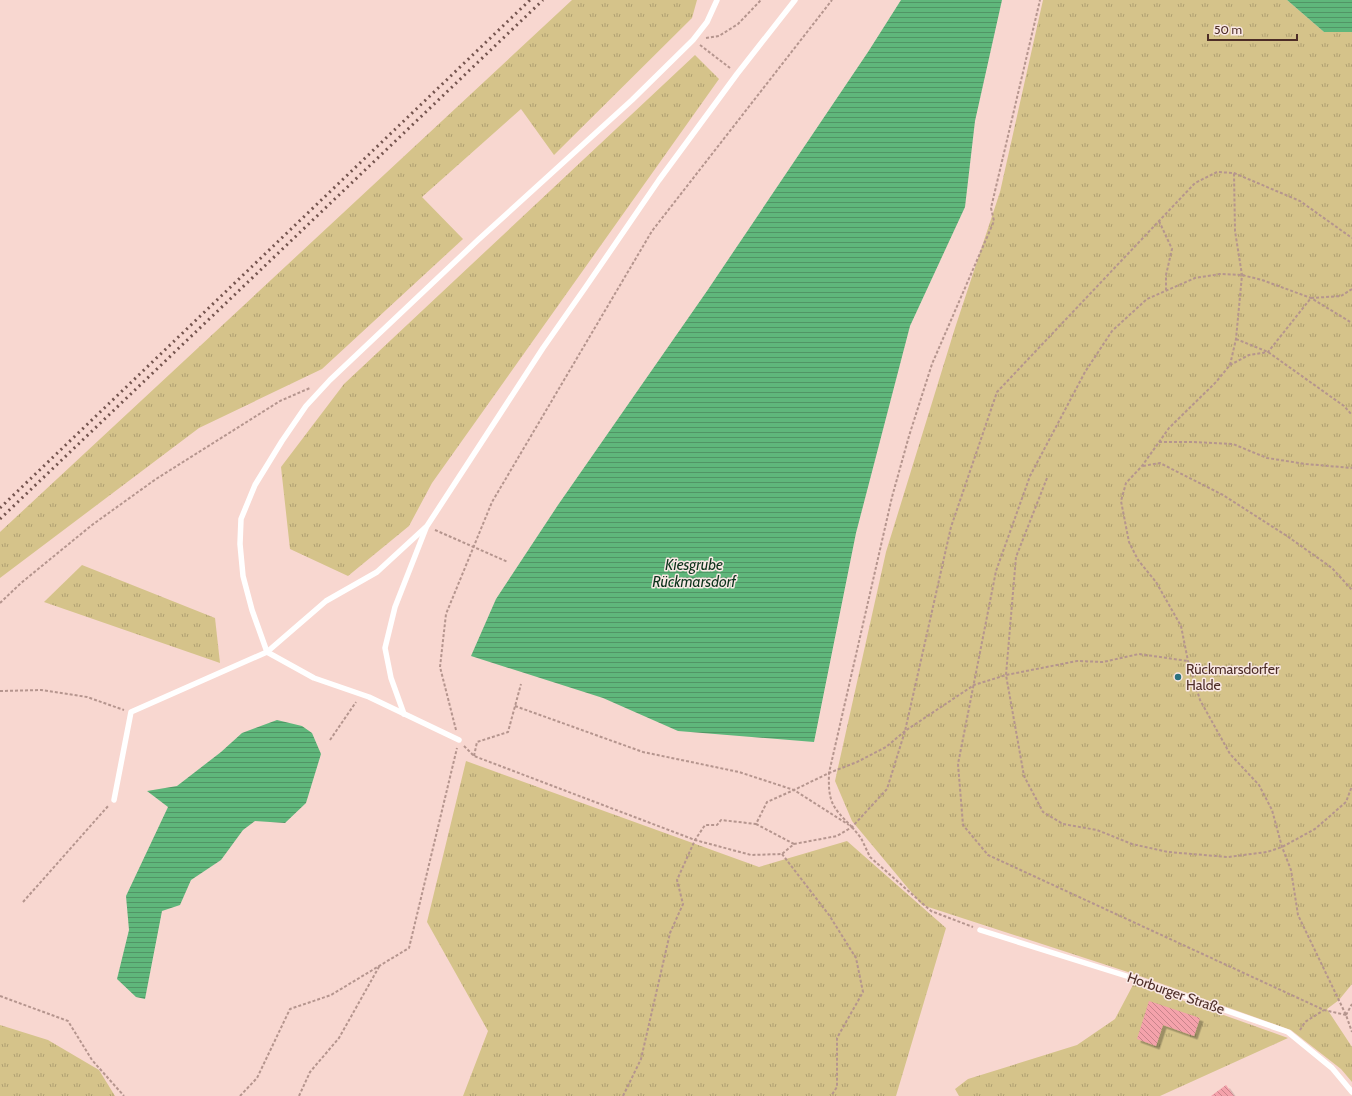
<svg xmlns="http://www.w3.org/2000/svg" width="1352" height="1096" font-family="Cabin,sans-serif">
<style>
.grass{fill:url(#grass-tufts)}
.water{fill:url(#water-rules)}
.building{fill:url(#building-back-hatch);filter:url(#shadow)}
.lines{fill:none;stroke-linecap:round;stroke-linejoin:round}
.path{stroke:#b5958e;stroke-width:2;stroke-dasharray:3 2;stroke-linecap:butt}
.lane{stroke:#fff;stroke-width:5.5}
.rail{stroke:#74544e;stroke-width:3;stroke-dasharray:2 4;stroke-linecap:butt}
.poi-dot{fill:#2c727f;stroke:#f9e8e5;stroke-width:1.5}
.labels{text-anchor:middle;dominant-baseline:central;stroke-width:3;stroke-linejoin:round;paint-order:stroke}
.poi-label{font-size:14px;fill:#4d2d27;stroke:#f9e8e5;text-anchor:start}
.street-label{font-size:14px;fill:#4d2d27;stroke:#f9e8e5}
.water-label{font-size:15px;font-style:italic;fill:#0c321b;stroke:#f9e8e5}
</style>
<defs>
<pattern id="grass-tufts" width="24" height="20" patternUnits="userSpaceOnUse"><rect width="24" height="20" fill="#d5c38a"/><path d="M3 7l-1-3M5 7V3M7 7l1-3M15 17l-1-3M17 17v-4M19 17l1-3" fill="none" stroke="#af9f71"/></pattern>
<pattern id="water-rules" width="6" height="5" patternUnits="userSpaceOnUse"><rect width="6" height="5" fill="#5fb77b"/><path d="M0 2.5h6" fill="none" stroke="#519565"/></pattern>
<pattern id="building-back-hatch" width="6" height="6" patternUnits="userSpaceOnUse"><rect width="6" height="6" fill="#f4a2ab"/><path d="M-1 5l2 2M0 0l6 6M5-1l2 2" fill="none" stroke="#c8848b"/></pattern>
<filter id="shadow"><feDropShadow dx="3.5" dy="3.5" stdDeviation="0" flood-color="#0004"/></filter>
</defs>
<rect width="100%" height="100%" fill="#f8d7d0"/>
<!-- grass -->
<g class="grass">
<polygon points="572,0 697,0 692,18 554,155 521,109 422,197 463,239 322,369 199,428 0,578 0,532"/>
<polygon points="1043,0 1287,0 1324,32 1352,32 1352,984 1339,1000 1327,1009 1352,1047 1352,1082 1341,1069 1291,1030 1137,975 922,905 852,821 835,781 886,552 955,328 1000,192"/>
<polygon points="695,55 719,79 432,483 409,526 348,576 290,549 281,467 344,384"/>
<polygon points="82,565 215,618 220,663 44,602"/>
<polygon points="466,761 759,867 847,841 946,928 896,1096 463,1096 488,1031 427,922"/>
<polygon points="1134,983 1288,1038 1160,1096 959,1096 955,1089 968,1079 1077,1045 1115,1019"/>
<polygon points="0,1025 48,1040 99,1070 115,1096 0,1096"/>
</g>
<!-- water -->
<g class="water">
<polygon points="901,0 1002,0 975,121 965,207 910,326 856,533 814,742 678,731 603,698 471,656 496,599 558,505 707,291 868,52"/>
<polygon points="1287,0 1352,0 1352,32 1324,32"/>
<polygon points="277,720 302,726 312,733 321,754 306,803 285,823 255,821 243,830 221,860 191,880 180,905 162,911 145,999 136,997 117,979 129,930 126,896 168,807 147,791 177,786 221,752 242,733"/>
</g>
<!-- building -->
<g class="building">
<polygon points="1149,1001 1200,1018 1194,1036 1163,1025 1156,1046 1137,1039"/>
<polygon points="1226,1085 1234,1096 1211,1096"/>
</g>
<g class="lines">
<!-- path -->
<g class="path">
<polyline points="706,38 719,36 738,24 761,0"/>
<polyline points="700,45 730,68"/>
<polyline points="1159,221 1172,249 1166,275 1166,290"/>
<polyline points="1352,289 1341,296 1311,298 1268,352 1249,355 1230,365 1216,382 1169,428 1142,466 1126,483 1121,501 1129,542 1138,560 1156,582 1181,626 1188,661 1200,700 1230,754 1259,785 1272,810 1282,847 1291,870 1298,915 1346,1015 1352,1032"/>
<polyline points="1236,339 1268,352 1344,406 1352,415"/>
<polyline points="1230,365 1236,339 1242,275 1235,231 1234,173"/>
<polyline points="1159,442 1194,442 1233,444 1267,458 1306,464 1352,468"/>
<polyline points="1143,466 1160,463 1223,495 1287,536 1332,568 1352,590"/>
<polyline points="1047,478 1016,557 1006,675 1024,776 1043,812 1063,824 1097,830 1132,844 1168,852 1228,857 1267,852 1282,847 1315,829 1346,802 1352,786"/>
<polyline points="435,530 508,562"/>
<polyline points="0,603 21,583 92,525 156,479 280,401 310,388"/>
<polyline points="0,691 41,690 87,697 124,710"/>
<polyline points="515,706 643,752 739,772 794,790 849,825"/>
<polyline points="456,730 440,667 446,614 492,502 652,231 832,0"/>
<polyline points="330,740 356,702"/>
<polyline points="464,746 474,756 695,840 751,855 782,854 794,844 837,836 852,827 887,789 905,731 951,527 997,392 1195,183 1217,172 1234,173 1300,201 1352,238"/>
<polyline points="474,756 477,742 508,732 521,684"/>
<polyline points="756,824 794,844"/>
<path d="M852,827C832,807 828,802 829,773L892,497L909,436L932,364L994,221L991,208L1040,0"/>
<polyline points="852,827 861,838 870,857 931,911 973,927"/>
<polyline points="782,854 829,915 856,958 863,992 837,1038 837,1087 831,1096"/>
<polyline points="23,902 109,805"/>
<polyline points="0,996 68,1021 92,1060 124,1096"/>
<polyline points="1346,1015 1324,1010 988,855 963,825 958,764 996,571 1030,476 1085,372 1112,331 1147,299 1195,278 1220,274 1242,275 1262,280 1311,298 1352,323"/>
<polyline points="1346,1015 1352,1004"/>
<polyline points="1300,1030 1305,1022 1324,1010"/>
<polyline points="240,1096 257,1078 290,1009 331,995 409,948 457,748"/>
<polyline points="299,1096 310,1072 339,1038 380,965"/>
<polyline points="623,1096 641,1059 670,933 683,904 677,880 695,840 705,825 717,825 721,820 756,824 767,802 794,790 829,773 857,762 886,747 905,731 974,685 1006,675 1077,661 1103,662 1139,654 1188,661"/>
</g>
<!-- lane -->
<g class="lane">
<polyline points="404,714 391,678 385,648 395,607 426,528"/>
<polyline points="459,740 369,697 314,678 267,652 252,610 243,576 240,544 241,519 255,485 282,441 306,406 330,380 478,240 632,100 693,40 707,22 717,0"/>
<polyline points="114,800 131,712 267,652 326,601 377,572 427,526 543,348 585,288 659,180 737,74 795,0"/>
<polyline points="980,930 1136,979 1288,1032 1332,1068 1352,1092"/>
</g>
<!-- rail -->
<g class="rail">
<polyline points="0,508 530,0"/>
<polyline points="0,519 543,0"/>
</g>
</g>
<!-- markers -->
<circle class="poi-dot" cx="1178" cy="677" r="4"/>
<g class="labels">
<!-- poi labels -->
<g class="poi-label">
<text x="1186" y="669">Rückmarsdorfer<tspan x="1186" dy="16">Halde</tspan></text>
</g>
<!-- street labels -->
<g class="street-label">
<text transform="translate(1176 993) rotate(19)">Horburger Straße</text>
</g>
<!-- water labels -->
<g class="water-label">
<text x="694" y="565">Kiesgrube<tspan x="694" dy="17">Rückmarsdorf</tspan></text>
</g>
</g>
<!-- scale -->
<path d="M1208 34v6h89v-6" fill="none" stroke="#4d2d27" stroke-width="2"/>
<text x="1214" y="34" font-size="12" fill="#4d2d27" stroke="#f9e8e5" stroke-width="3" paint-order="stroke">50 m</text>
</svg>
